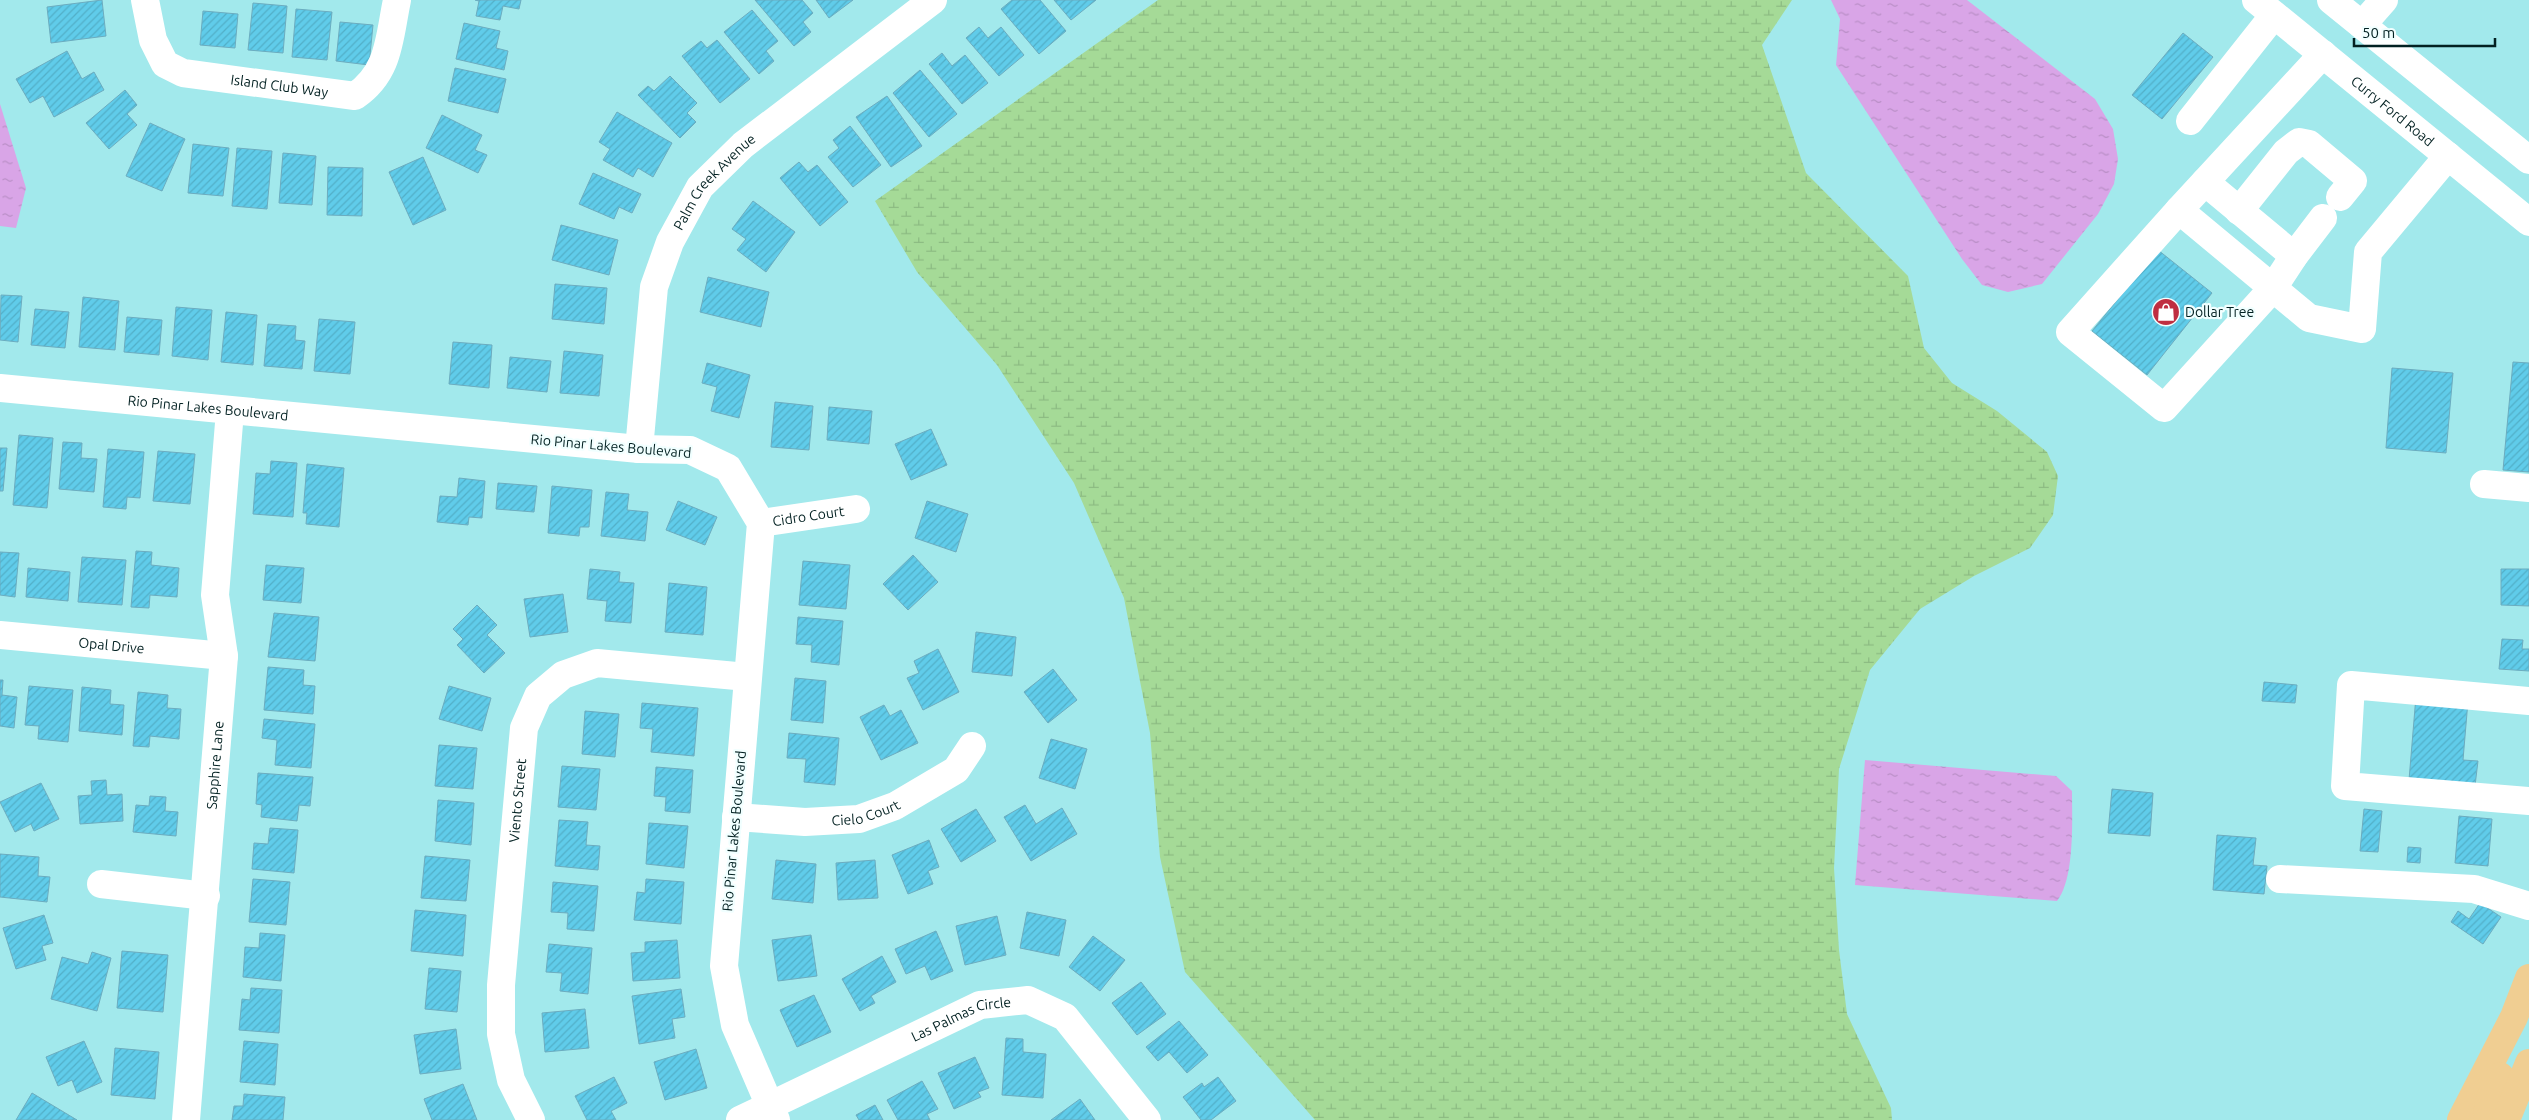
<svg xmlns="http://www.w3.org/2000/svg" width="2529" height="1120" font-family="Ubuntu,sans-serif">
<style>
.wetland{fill:url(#wetland-marsh)}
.water{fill:url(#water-ripples)}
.building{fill:url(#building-hatch);stroke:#6cacbf}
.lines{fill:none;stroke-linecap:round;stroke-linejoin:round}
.minor{stroke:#fff;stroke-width:28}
.major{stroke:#f0ce92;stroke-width:28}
.labels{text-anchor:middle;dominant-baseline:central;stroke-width:4.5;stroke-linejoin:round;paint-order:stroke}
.street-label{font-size:14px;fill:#032122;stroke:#f1ffff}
.poi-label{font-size:14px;fill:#032122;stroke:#f1ffff;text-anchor:start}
</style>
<defs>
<pattern id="wetland-marsh" width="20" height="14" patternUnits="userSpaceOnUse" patternTransform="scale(1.25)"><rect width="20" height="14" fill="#a5da97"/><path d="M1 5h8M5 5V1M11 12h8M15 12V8" fill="none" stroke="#8cbb82"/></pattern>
<pattern id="water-ripples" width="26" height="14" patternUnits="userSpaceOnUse" patternTransform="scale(1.25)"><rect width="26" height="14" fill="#d9a5e7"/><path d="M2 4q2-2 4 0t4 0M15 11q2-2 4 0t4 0" fill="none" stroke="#b98ec6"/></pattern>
<pattern id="building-hatch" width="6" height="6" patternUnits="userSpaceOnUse" patternTransform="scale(1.25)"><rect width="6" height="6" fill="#60ccea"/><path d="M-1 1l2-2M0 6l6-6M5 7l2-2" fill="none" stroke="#52afc8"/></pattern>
</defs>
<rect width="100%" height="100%" fill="#a2e9ec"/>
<!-- wetland -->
<polygon class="wetland" points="1158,0 1792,0 1762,45 1806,173 1908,276 1924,348 1952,383 1997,411 2047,452 2058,476 2053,515 2030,548 1974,576 1920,609 1870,670 1839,769 1834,868 1839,950 1847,1014 1891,1108 1892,1120 1315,1120 1185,972 1160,857 1150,733 1124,598 1074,483 997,365 917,272 875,201"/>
<!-- water -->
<g class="water">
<polygon points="1831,0 1967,0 2095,99 2113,129 2118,159 2114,184 2098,214 2042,284 2008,292 1982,285 1962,259 1836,65 1840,19"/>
<polygon points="0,104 26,188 16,228 0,226"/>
<path d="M1865,760L2056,776L2072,791C2072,820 2075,878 2057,901L1855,885Z"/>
</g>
<!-- building -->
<g class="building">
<polygon points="102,0 106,36 51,43 47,7"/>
<polygon points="475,0 521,0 519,9 503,6 500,20 476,16 479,1"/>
<polygon points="755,0 802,0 813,13 803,22 811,32 794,46"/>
<polygon points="816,0 853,0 829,18"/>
<polygon points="1012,0 1040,0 1066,31 1039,54 1001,9"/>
<polygon points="1054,0 1096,0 1071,20"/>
<polygon points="253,3 287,6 283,53 248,50"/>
<polygon points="296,9 332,12 327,60 292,57"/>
<polygon points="752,10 778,41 766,51 774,61 759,74 724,32"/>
<polygon points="203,11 238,14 235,48 200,45"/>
<polygon points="340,22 373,25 369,65 336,61"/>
<polygon points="464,23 500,31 496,48 508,51 504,70 456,59"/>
<polygon points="979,27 988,38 1001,27 1024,55 999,76 966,38"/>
<polygon points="2183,33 2213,57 2162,119 2132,95"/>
<polygon points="717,40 750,79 720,103 682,56 701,41 707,48"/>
<polygon points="67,51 82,79 94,72 104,90 54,117 43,96 30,103 16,79"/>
<polygon points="942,53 952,66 965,55 988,83 962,104 929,64"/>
<polygon points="455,68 506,79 498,113 448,101"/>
<polygon points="920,70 957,114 929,137 893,93"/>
<polygon points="670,76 697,103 687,113 696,122 680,138 638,95 648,86 654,91"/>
<polygon points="125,90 137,105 127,114 137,125 109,149 86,123"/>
<polygon points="887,96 922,146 891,167 856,117"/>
<polygon points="617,112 672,143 653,177 638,168 633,177 603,160 610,149 599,142"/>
<polygon points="442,115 482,135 475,150 487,155 478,173 426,148"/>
<polygon points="150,123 185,139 162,191 126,176"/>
<polygon points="850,126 881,165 853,187 828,157 839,148 833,140"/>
<polygon points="193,144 229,148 223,196 188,193"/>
<polygon points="237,148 272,151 267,209 232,206"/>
<polygon points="283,153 316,156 312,205 279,203"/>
<polygon points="423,157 446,210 413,225 389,172"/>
<polygon points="799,162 808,172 817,165 848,202 820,226 780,178"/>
<polygon points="328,167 363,168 362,216 327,215"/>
<polygon points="593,173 641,194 632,213 619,207 614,219 579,204"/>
<polygon points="753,201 795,232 766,272 737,250 746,239 732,229"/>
<polygon points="561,225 618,240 609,275 552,260"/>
<polygon points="2158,250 2212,293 2147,375 2092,331"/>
<polygon points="708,277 769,292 761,327 700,312"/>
<polygon points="555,284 607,288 604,324 552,319"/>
<polygon points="1,295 22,296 18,342 0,340"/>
<polygon points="83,297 119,301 115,350 79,347"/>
<polygon points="176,307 212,310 208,360 172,356"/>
<polygon points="35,309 69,312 65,348 31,345"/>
<polygon points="226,312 257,315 253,365 221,362"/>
<polygon points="127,317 162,320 159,355 124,352"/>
<polygon points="319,319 355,322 350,374 314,371"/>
<polygon points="268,324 296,326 295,340 305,341 302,369 264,366"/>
<polygon points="453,342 492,345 489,388 449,384"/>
<polygon points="564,351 603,355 599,396 560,393"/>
<polygon points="510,357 551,361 547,392 507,388"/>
<polygon points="2513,362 2529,363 2529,472 2503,470"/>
<polygon points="707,363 750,375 739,418 711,411 717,387 702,383"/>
<polygon points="2392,368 2453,373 2446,453 2386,448"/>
<polygon points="775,402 813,406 809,450 771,447"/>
<polygon points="829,407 872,411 869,444 827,440"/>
<polygon points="931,429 947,465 911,480 895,444"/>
<polygon points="19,435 53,438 47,508 13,505"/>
<polygon points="63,442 82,443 81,458 97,459 94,492 59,489"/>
<polygon points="0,448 7,448 3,491 0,491"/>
<polygon points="108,449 144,452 140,498 127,497 126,509 103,507"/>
<polygon points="158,451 195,454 190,504 153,501"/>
<polygon points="271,461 297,463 293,517 253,514 256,473 270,474"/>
<polygon points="307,464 344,468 339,527 306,524 307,513 303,513"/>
<polygon points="459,478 485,481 482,518 469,517 468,525 437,522 440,496 457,497"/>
<polygon points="498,483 537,486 534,512 496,509"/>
<polygon points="552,486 592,490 589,527 580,527 579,536 548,533"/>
<polygon points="606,492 629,494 627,510 648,512 645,541 601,536"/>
<polygon points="678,501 717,517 705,545 666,530"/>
<polygon points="927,501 968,514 956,552 915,538"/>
<polygon points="136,551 152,552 151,565 179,568 177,597 150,595 149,608 131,607"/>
<polygon points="0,552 19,553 15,597 0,595"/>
<polygon points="913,555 938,582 908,610 883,584"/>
<polygon points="82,557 126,560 122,605 78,602"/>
<polygon points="803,561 850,565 846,609 799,605"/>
<polygon points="266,565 304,568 301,603 263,600"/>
<polygon points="28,568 70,572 68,601 26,597"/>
<polygon points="590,569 620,572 619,582 634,583 631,623 605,621 607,601 587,599"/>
<polygon points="2501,569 2529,569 2529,606 2501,605"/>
<polygon points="669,583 707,587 703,635 665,632"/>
<polygon points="563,594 568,632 530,637 524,599"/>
<polygon points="477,605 497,625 487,635 505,653 484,673 457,645 463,639 453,629"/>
<polygon points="274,613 319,617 315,661 268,657"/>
<polygon points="798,617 843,621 839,665 811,662 812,645 796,644"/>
<polygon points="976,632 1016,637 1012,676 972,672"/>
<polygon points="2502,639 2523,640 2522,649 2529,649 2529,671 2499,669"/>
<polygon points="938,649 959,692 923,710 907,678 919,673 914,661"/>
<polygon points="268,667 304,670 303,685 315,686 313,714 264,710"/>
<polygon points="1053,669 1077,700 1048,723 1024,692"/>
<polygon points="795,678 826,681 823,723 791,720"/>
<polygon points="0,680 3,680 2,695 17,697 14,728 0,726"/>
<polygon points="2264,682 2297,685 2295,703 2262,701"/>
<polygon points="29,686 73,690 68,742 38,739 39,726 25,725"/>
<polygon points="449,686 491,698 482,731 439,719"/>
<polygon points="82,687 111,690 110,704 124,705 122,735 79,731"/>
<polygon points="138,692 168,695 167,708 181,709 179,739 150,736 149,747 133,746"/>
<polygon points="2416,696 2468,701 2463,760 2478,761 2475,786 2409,780"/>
<polygon points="642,703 698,708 694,756 651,752 653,729 640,728"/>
<polygon points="884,705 890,716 901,710 918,743 881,760 860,717"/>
<polygon points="585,711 619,714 615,757 582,754"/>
<polygon points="264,719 315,724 311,768 275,765 277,740 262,738"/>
<polygon points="789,733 839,738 835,785 804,782 806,759 787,758"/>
<polygon points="1051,739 1087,749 1075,789 1039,778"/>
<polygon points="439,745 477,748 473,789 435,786"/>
<polygon points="562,766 600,769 596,810 558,807"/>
<polygon points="656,767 693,770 690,813 665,811 666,797 654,796"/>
<polygon points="258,773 313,777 310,806 299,805 297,821 261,817 262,805 256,804"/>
<polygon points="106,780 107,795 122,794 123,821 80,824 78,796 92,795 91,781"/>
<polygon points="41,783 59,819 34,831 31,824 15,832 0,802"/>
<polygon points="2112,789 2153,793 2150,836 2108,833"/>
<polygon points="150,796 166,797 165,811 178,812 176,836 133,832 136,805 149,806"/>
<polygon points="438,800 474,803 471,845 435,841"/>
<polygon points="1025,805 1036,824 1062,808 1077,834 1031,861 1004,817"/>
<polygon points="976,809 996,841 961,862 941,829"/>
<polygon points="2364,809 2382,811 2378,852 2360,851"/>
<polygon points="2459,816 2492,819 2488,866 2455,863"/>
<polygon points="559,820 588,822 586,845 600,846 598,870 555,866"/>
<polygon points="649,823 688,826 684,868 646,864"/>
<polygon points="270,828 298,830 294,873 252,869 254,843 268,844"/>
<polygon points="2217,835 2256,838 2253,865 2267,866 2264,894 2213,890"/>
<polygon points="929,840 939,867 928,871 933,884 908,894 892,855"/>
<polygon points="2408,847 2421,848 2420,863 2407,862"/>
<polygon points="0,854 39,857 38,876 50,877 47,902 0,897"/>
<polygon points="425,856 470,860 466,901 421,898"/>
<polygon points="776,860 816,864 813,903 772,899"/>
<polygon points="875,860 878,898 838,900 836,863"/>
<polygon points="253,879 290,882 286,925 249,922"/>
<polygon points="646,879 684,882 681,924 634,920 637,892 645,893"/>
<polygon points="553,882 598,886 594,931 567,929 568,913 551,912"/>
<polygon points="2480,903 2501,917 2483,944 2451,922 2458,911 2469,919"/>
<polygon points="415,910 466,915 463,956 411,951"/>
<polygon points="1027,912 1066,920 1059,956 1020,948"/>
<polygon points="44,915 53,943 42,946 46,960 16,969 3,928"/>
<polygon points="997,916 1006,955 965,965 956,926"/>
<polygon points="936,931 953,971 931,980 925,966 906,974 895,949"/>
<polygon points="260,933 285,935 281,981 243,977 245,947 259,948"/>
<polygon points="811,935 817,976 778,981 772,940"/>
<polygon points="1093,936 1125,960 1100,991 1069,967"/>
<polygon points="677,940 680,978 633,981 631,953 645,952 645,942"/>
<polygon points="549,944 592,948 588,994 560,991 562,973 546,972"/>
<polygon points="122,951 168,955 163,1012 117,1008"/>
<polygon points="92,952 111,958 97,1011 51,999 62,957 88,964"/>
<polygon points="882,956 896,982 871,996 875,1003 860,1011 842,979"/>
<polygon points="429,968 461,971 457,1012 425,1009"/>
<polygon points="1141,982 1166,1014 1137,1035 1112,1003"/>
<polygon points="251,988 282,990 279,1033 239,1030 242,999 250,1000"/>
<polygon points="681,989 685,1017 672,1019 675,1038 639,1044 632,996"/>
<polygon points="814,995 831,1032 797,1047 780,1010"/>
<polygon points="585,1009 589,1048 545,1052 542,1013"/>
<polygon points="1179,1021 1208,1055 1187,1073 1169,1052 1158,1061 1146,1047"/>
<polygon points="456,1029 461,1069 420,1074 414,1035"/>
<polygon points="1006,1038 1023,1039 1023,1052 1046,1054 1043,1098 1002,1095"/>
<polygon points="84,1041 102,1082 77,1093 72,1080 58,1086 46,1057"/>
<polygon points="244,1041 278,1044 275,1085 240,1082"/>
<polygon points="115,1048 159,1052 155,1099 111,1095"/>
<polygon points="696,1049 707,1088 665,1100 654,1062"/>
<polygon points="975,1057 989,1088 978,1092 981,1097 954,1109 938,1073"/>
<polygon points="614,1077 627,1103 611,1111 616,1120 587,1120 575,1096"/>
<polygon points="1218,1077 1236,1101 1211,1120 1201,1120 1183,1097 1202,1083 1204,1087"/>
<polygon points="922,1081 938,1109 927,1114 930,1120 898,1120 887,1100"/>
<polygon points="463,1084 477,1120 432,1120 424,1099"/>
<polygon points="32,1093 77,1120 16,1120"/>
<polygon points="244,1094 285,1097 283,1120 232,1120 234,1106 243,1106"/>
<polygon points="1080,1099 1095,1120 1051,1120"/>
<polygon points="875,1105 883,1120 859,1120 856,1115"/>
</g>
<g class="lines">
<!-- minor -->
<g class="minor">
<path id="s1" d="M145,0L153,40L165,64L183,73L355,96C390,72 389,38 397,0"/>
<path id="s2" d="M2256,0L2529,222"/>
<polyline points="2331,0 2529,160"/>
<polyline points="2362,25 2384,0"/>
<polyline points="2323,54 2179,210 2309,318 2362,329 2368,252 2448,156"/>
<polyline points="2190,121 2274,15"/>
<polyline points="2205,182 2294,256"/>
<polyline points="2179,210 2070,332 2164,408 2273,288 2294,256 2323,218"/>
<polyline points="2239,211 2286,152 2299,142 2309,144 2353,181 2340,197"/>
<path id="s3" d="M0,388L639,449L690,450L728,468L761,523L724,966L735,1025L776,1120"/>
<path id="s4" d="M639,449L654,287L670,242L700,187L743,145L933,0"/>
<polyline points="2484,484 2529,488"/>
<path id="s5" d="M761,523L856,509"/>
<path id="s6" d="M0,635L224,656"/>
<polyline points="2529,701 2351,685 2345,786 2529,801"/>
<path id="s7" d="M736,817L805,822L859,819L895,806L956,770L972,746"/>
<polyline points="2280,879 2474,889 2529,906"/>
<polyline points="101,884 206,896"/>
<path id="s8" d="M186,1120L224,656L215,595L230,411"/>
<path id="s9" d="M531,1120L511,1080L501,1034V985L524,728L538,696L563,675L597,663L747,677"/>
<path id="s10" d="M740,1120L980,1005L1028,1000L1065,1017L1147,1120"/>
</g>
<!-- major -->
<g class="major">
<polyline points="2461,1120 2514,1017 2529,978"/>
<path d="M2489,1120C2484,1106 2494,1089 2500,1076"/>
<polyline points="2506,1120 2529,1063"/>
</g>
</g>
<!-- icons -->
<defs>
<g id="shop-disc" transform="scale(1.4375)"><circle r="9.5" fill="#bf2e41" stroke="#f1ffff"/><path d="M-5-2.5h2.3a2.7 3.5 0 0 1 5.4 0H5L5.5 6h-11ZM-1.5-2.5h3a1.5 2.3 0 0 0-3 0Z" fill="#fff"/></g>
</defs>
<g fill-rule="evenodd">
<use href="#shop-disc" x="2166" y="312"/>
</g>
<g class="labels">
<!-- street labels -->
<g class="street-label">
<text stroke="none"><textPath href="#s1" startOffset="185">Island Club Way</textPath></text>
<text stroke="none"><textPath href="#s2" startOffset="176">Curry Ford Road</textPath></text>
<text stroke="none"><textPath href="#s4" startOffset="286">Palm Creek Avenue</textPath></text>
<text stroke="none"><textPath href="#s3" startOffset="209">Rio Pinar Lakes Boulevard</textPath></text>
<text transform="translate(611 446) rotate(5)">Rio Pinar Lakes Boulevard</text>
<text stroke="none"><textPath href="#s5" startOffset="48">Cidro Court</textPath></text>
<text stroke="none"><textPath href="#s6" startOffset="112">Opal Drive</textPath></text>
<text stroke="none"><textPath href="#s8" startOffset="356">Sapphire Lane</textPath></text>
<text stroke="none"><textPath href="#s9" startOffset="326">Viento Street</textPath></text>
<text stroke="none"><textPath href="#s7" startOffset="131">Cielo Court</textPath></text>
<text transform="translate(734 831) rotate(-85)">Rio Pinar Lakes Boulevard</text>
<text stroke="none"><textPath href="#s10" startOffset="244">Las Palmas Circle</textPath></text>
</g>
<!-- poi labels -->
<g class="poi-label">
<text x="2185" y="312">Dollar Tree</text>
</g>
</g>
<!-- scale -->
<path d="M2354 38v8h141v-8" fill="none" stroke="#032122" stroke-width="2.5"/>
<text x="2362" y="38" font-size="15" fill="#032122" stroke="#f1ffff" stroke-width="4" paint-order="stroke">50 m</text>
</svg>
